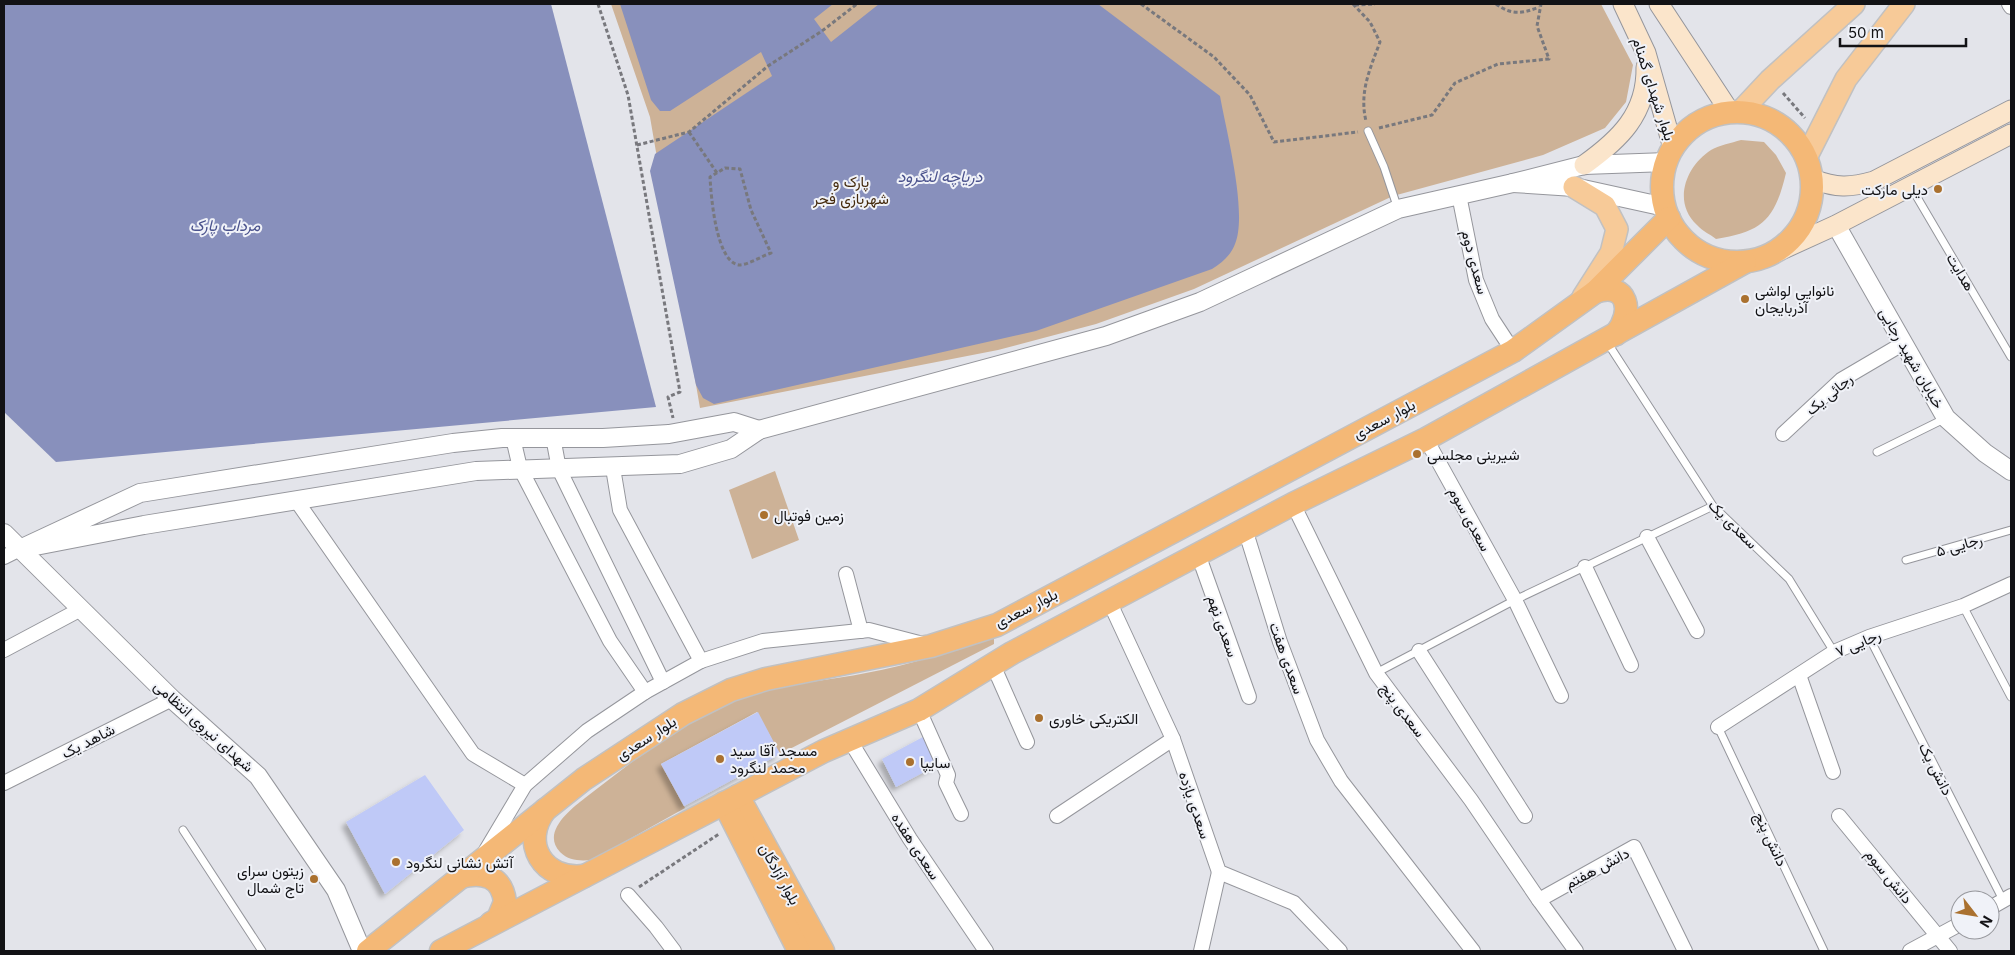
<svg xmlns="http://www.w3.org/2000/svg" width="2015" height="955" font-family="Inter,Vazirmatn,sans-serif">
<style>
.green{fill:#cdb297}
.water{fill:#8890bc}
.building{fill:#bfc9f7;filter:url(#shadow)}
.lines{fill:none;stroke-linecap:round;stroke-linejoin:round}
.service-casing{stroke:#95969c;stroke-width:9}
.minor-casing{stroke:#95969c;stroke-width:16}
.tertiary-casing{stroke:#95969c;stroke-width:20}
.secondary-casing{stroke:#95969c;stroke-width:21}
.primary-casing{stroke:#c1c1c2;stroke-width:24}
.trunk-casing{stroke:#c1c1c2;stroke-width:25}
.path{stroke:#78787d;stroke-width:3;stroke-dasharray:4 2.5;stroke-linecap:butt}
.service{stroke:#fff;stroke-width:7}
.minor{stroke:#fff;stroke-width:14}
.tertiary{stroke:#fff;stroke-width:18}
.secondary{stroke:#fbe5cb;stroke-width:19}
.primary{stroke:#f7ca98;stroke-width:21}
.trunk{stroke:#f4b876;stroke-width:22}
.poi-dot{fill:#aa712f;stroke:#f0f2f8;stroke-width:2}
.labels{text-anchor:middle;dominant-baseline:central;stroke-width:4;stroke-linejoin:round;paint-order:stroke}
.street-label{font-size:15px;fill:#121215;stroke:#f0f2f8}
.park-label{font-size:15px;fill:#442a0c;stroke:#f0f2f8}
.poi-label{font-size:15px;fill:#121215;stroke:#f0f2f8;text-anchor:start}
.water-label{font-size:16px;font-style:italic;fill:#4a528d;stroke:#f0f2f8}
</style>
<defs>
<filter id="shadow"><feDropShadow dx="-4.5" dy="4.5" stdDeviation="2.5" flood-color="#0004"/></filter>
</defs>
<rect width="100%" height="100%" fill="#e3e4ea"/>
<!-- green -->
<g class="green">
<polygon points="611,4 1601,4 1633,65 1626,102 1605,128 1543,155 1393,196 1194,289 1096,324 998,350 700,408 650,117"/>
<path d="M1741,140L1764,142L1776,155L1786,173C1775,219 1763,232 1716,239C1710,234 1702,231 1697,225C1672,202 1686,166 1711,150C1720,145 1731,143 1741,140Z"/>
<polygon points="775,471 799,540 752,559 729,490"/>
<path d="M994,637V644L780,754L757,712L661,764L685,808L592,860C580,861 569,861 560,852C541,832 571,809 585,798C631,763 676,725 730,702C773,684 821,682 866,673C910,665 952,651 994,637Z"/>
</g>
<!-- water -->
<g class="water">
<polygon points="4,4 551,4 656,407 56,462 4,412"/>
<path d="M620,4H833L814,19L831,42L879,4H1098L1220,96C1226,130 1248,213 1235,244C1231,255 1222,263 1212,269L1036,331L714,404L703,398L696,385L650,171L655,154L772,76L761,52L670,111H660L651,100Z"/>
</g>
<!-- building -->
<g class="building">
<polygon points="758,712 780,754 684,806 661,764"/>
<polygon points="923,737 937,765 896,787 882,759"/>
<polygon points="425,775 464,830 385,894 346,822"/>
</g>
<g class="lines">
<!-- service casing -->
<g class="service-casing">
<g id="service">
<polyline points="1368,131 1384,167 1398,209"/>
<polyline points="1911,187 2011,357"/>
<polyline points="1607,342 1713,506 1789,579 1834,652"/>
<polyline points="1877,452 1946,418"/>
<polyline points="1906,560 2011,530"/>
<polyline points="1963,606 2011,697"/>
<polyline points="1869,637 2003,900"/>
<polyline points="1376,673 1515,600 1713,506"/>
<polyline points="1718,727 1824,951"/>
<polyline points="183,830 262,951"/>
</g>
</g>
<!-- minor casing -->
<g class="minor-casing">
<g id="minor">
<polyline points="2009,4 2011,7"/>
<polyline points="1459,195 1476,280 1492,319 1513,351"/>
<polyline points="1783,434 1841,380 1904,343"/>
<polyline points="553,437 559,469 663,682"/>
<polyline points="513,438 520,468 610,641 645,692"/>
<polyline points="1426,439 1515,600 1561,696"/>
<polyline points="613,468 620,510 701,661 763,641 869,630 923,644"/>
<polyline points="296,500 473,754 525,785"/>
<polyline points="1293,504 1376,673 1471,800 1539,900 1576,951"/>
<polyline points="1245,529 1280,642 1317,740 1341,781 1473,951"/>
<polyline points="1647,537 1697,631"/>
<polyline points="1198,554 1249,697"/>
<polyline points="4,557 20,549"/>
<polyline points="1585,567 1631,665"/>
<polyline points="846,574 861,631"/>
<polyline points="1110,603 1173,739 1219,872 1294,903 1340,951"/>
<polyline points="4,650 81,609"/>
<polyline points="1419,651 1525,816"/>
<polyline points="993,665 1027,742"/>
<polyline points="1799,675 1833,772"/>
<polyline points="919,710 948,775 946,783 961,814"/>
<polyline points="1718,727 1834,652 1869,637 1963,606 2011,584"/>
<polyline points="849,739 910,839 986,951"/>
<polyline points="4,783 172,699"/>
<polyline points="1057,816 1173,739"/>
<polyline points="1839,816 1950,951"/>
<polyline points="485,852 525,785 587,731 645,692 701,661"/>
<polyline points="628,895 656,927 674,951"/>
<polyline points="1539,900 1634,847 1685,951"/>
<polyline points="1990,908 2011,896"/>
<polyline points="1201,951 1219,872"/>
<polyline points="1910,951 1960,924"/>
</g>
</g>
<!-- tertiary casing -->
<g class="tertiary-casing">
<g id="tertiary">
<polyline points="1665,207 1574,187 1513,183 1584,165 1667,162"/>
<polyline points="1836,225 1946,418 1985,453 2011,471"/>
<polygon points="734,422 759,430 731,449 680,464 476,471 144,525 20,549 140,493 453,443 502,438 603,438 669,434"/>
<polyline points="759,430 1106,336 1200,302 1398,209 1513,183"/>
<polyline points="4,533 172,699 258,776 336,890 362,951"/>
</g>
</g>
<!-- secondary casing -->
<g class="secondary-casing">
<g id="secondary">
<polyline points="1623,4 1646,53 1673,148"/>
<polyline points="1659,4 1730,112"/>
<path d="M1584,165C1619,140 1647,114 1646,67"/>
<path d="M1812,179C1837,188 1849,188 1874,181L2011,110"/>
<polyline points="1768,256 1836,225 2011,134"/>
</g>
</g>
<!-- primary casing -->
<g class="primary-casing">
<g id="primary">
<polyline points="1741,111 1770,80 1854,4"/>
<polyline points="1807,156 1846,79 1904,4"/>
<polyline points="1574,187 1605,206 1617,229 1611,253 1583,297"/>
</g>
</g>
<!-- trunk casing -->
<g class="trunk-casing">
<g id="trunk">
<circle cx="1737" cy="187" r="75"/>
<path d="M1595,292C1628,281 1634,312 1616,334"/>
<polyline points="738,796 823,951"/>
<polyline points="724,803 799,951"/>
<path d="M545,810C520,843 543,881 584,876"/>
<path d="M460,877C483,871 502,876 505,902L498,919L491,923"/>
<polyline points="368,951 584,779 683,714 731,690 766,679 931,646 997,625 1513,351 1595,292 1669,218"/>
<polyline points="441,951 824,751 919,710 1012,653 1293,504 1426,439 1745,262"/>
</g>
</g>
<!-- path -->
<g class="path">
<polyline points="598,4 628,95 680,392 668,397 673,418"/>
<polyline points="1141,4 1214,57 1250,95 1274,142 1358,132"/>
<path d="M1353,4L1370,22L1380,42C1370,69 1359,92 1366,121"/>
<path d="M1496,4C1511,15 1522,14 1539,7"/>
<polyline points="1355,5 1375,4"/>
<polyline points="1783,93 1805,118"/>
<polyline points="1379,128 1432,115 1455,83 1498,64 1549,59 1537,26 1541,4"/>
<polyline points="689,132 717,173"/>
<polyline points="637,145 689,132 768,66 822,31 857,4"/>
<path d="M725,168L740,169L751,210L771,253C762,256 748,265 739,265C716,262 711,196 710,177Z"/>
<polyline points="639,887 719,834"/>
</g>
<!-- service -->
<use href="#service" class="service"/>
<!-- minor -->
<use href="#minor" class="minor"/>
<!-- tertiary -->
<use href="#tertiary" class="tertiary"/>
<!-- secondary -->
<use href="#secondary" class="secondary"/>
<!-- primary -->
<use href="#primary" class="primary"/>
<!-- trunk -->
<use href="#trunk" class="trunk"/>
</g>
<!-- markers -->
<g class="poi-dot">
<circle cx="1938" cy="189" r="5"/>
<circle cx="1745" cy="299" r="5"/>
<circle cx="1417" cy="454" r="5"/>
<circle cx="764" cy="515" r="5"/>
<circle cx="1039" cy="718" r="5"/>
<circle cx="720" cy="759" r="5"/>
<circle cx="910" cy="762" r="5"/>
<circle cx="396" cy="862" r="5"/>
<circle cx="314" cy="879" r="5"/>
</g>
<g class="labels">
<!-- street labels -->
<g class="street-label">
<text transform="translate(1654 89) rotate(72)">بلوار شهدای گمنام</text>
<text transform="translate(1475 262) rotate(75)">سعدی دوم</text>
<text transform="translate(1961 272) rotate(59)">هدایت</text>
<text transform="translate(1912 358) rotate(60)">خیابان شهید رجایی</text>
<text transform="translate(1829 394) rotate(-40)">رجائی یک</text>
<text transform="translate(1384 419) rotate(-28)">بلوار سعدی</text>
<text transform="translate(1470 519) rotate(61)">سعدی سوم</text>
<text transform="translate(1733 524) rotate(45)">سعدی یک</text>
<text transform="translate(1959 545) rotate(-16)">رجایی ۵</text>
<text transform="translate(1026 608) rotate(-27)">بلوار سعدی</text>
<text transform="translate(1223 626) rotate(71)">سعدی نهم</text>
<text transform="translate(1858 643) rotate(-23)">رجایی ۷</text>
<text transform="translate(1287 658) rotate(70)">سعدی هفت</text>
<text transform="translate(1403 710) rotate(53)">سعدی پنج</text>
<text transform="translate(204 726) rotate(42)">شهدای نیروی انتظامی</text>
<text transform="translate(646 738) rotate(-33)">بلوار سعدی</text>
<text transform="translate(88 741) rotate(-27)">شاهد یک</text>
<text transform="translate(1936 769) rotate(63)">دانش یک</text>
<text transform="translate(1195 805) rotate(71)">سعدی یازده</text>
<text transform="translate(1771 839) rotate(65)">دانش پنج</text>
<text transform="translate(916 846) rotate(57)">سعدی هفده</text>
<text transform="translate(1597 868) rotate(-28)">دانش هفتم</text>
<text transform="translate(780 874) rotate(61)">بلوار آزادگان</text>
<text transform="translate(1889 876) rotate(51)">دانش سوم</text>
</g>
<!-- park labels -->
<g class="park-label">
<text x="851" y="181">پارک و<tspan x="851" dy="17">شهربازی فجر</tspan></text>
</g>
<!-- poi labels -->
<g class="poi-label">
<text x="1928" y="189" text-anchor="end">دیلی مارکت</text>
<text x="1755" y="290">نانوایی لواشی<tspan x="1755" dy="17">آذربایجان</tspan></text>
<text x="1427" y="454">شیرینی مجلسی</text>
<text x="774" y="515">زمین فوتبال</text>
<text x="1049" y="718">الکتریکی خاوری</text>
<text x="730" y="750">مسجد آقا سید<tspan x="730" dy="17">محمد لنگرود</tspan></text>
<text x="920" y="762">سایپا</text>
<text x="406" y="862">آتش نشانی لنگرود</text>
<text x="304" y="870" text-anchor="end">زیتون سرای<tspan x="304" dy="17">تاج شمال</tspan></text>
</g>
<!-- water labels -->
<g class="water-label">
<text x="940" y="176">دریاچه لنگرود</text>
<text x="225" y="225">مرداب پارک</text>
</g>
</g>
<!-- border -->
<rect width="2015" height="955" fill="none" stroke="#121215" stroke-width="10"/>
<!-- north arrow -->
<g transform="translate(1975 915) rotate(121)"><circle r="24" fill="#f0f2f8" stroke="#97989d"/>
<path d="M0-4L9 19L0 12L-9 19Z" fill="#aa712f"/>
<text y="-8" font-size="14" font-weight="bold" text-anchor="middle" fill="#121215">N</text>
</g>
<!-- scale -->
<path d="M1840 38v8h126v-8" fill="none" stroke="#121215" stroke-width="2.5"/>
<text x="1848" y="38" font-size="15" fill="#121215" stroke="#f0f2f8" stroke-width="4" paint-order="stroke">50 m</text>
</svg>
